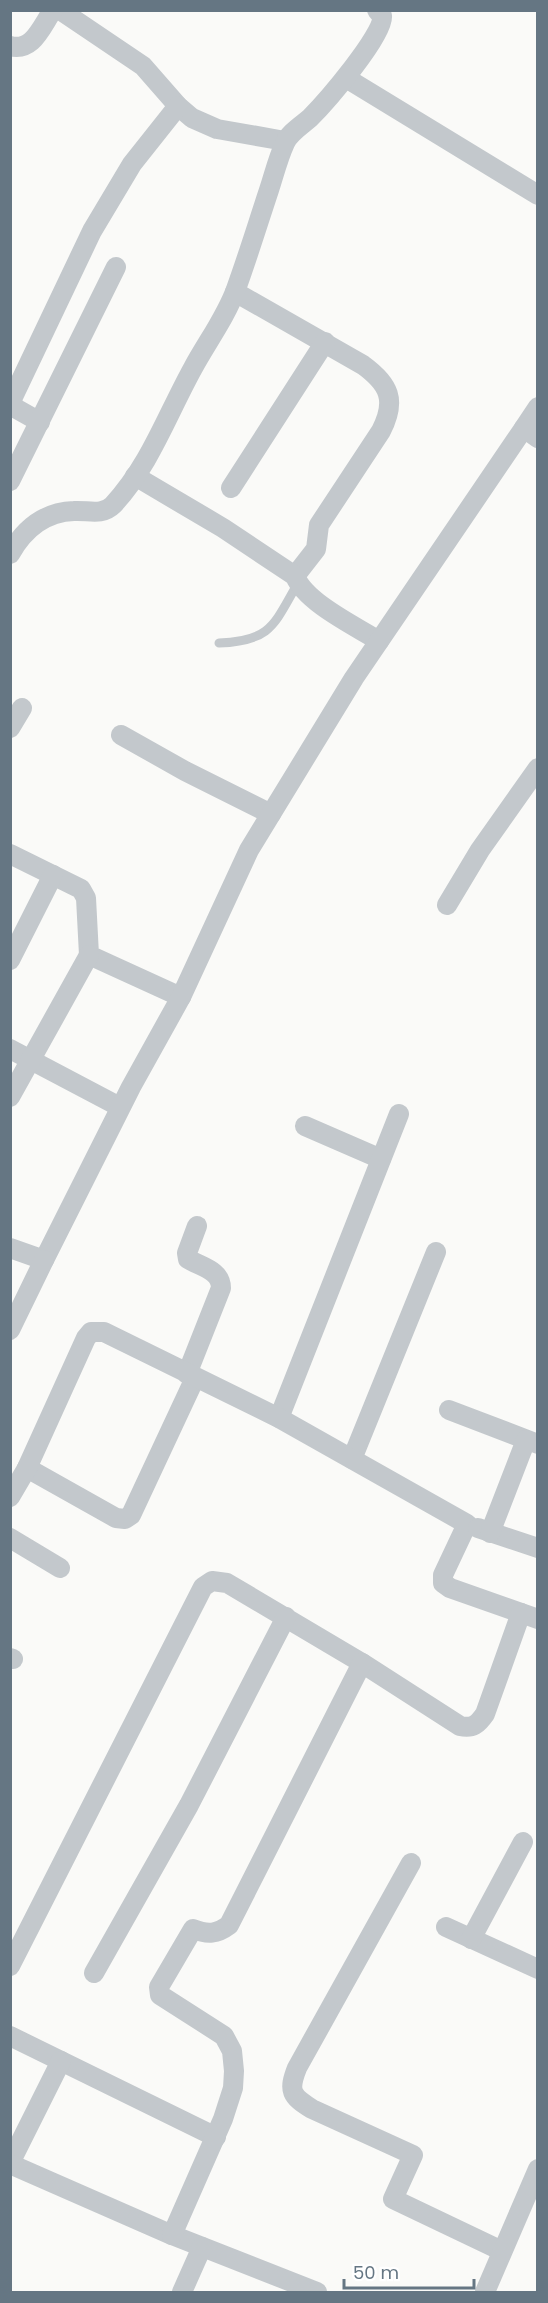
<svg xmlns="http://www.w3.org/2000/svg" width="548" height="2303" font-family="Poppins,sans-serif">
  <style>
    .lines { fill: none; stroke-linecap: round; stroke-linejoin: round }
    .service { stroke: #c3c8cc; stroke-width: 9 }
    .minor { stroke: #c3c8cc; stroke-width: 20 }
  </style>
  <rect width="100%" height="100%" fill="#fafaf8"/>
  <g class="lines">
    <path class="service" d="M 219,643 C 272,641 274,624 298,583"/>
    <g class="minor">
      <polyline points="60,10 143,66 178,106 192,118 217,129 285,141"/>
      <path d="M 10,46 C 33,52 41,27 53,10"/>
      <polyline points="346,78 538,195"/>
      <path d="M 235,292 L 363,365 C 389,384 397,400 381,431 L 319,525 L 316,549 L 295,576"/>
      <polyline points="538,407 524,428 538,438"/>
      <polyline points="40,422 15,408 12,403 13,397 92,231 132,164 178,106"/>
      <path d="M 135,476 L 223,528 L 295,576 C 305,602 355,626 379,641"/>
      <polyline points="10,481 116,267"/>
      <polyline points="231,488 325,342"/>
      <path d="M 10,554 C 24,529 44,512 74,511 C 88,510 102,516 113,505 C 150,465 167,415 193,368 C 207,342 226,317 236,289 C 248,256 258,223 269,190 C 274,175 278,158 285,143 C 289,133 302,125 310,118 C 325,103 385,34 382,16 L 377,10"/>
      <polyline points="10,728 22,708"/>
      <polyline points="121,735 185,771 271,814"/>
      <polyline points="10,854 81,889 86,898 89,955 181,997"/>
      <polyline points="447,905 480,850 538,768"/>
      <polyline points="10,960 53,875"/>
      <polyline points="10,1049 120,1107"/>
      <polyline points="10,1097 89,955"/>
      <polyline points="305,1126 381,1159"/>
      <polyline points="10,1248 44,1260 131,1087 181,997 249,850 354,678 524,428"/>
      <polyline points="10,1330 44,1260"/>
      <path d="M 187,1374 L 221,1288 C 221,1270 201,1267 188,1259 L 187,1253 L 197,1226"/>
      <polyline points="449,1410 538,1444"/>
      <polyline points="279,1418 399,1114"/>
      <polyline points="352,1459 436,1252"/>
      <polyline points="27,1468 116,1518 125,1519 131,1515 195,1378"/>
      <polyline points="10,1497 27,1468 86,1338 91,1332 104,1332 279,1418 467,1524 443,1575 443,1583 450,1588 538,1619"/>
      <polyline points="478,1528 538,1548"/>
      <polyline points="490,1533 526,1440"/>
      <polyline points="10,1538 60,1568"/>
      <polyline points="10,1658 13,1659"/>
      <path d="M 411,1863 L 297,2068 C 288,2091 291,2096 312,2109 L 413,2155 L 393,2199 L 502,2251"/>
      <polyline points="446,1927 538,1969"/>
      <polyline points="471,1939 523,1842"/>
      <path d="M 10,1966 L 203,1587 L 212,1581 L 227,1583 L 362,1663 L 460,1726 C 473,1729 478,1724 485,1714 L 521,1613"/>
      <polyline points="94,1973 189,1805 286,1617"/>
      <polyline points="10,2036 216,2137"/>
      <polyline points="10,2163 61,2061"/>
      <polyline points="10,2164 172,2235 317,2292"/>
      <path d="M 172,2235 L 223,2119 L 233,2088 L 234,2071 L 232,2051 L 224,2036 L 160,1995 L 159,1987 L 193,1929 C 208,1935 217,1934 229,1925 L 362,1663"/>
      <polyline points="182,2292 202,2247"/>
      <polyline points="485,2292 538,2169"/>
    </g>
  </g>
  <rect width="548" height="2303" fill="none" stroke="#657683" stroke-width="24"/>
  <path d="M344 2279v9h130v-9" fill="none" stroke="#657683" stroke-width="3"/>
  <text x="353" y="2279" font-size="18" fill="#657683" stroke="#ffffff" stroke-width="4.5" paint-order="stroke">50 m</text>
</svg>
